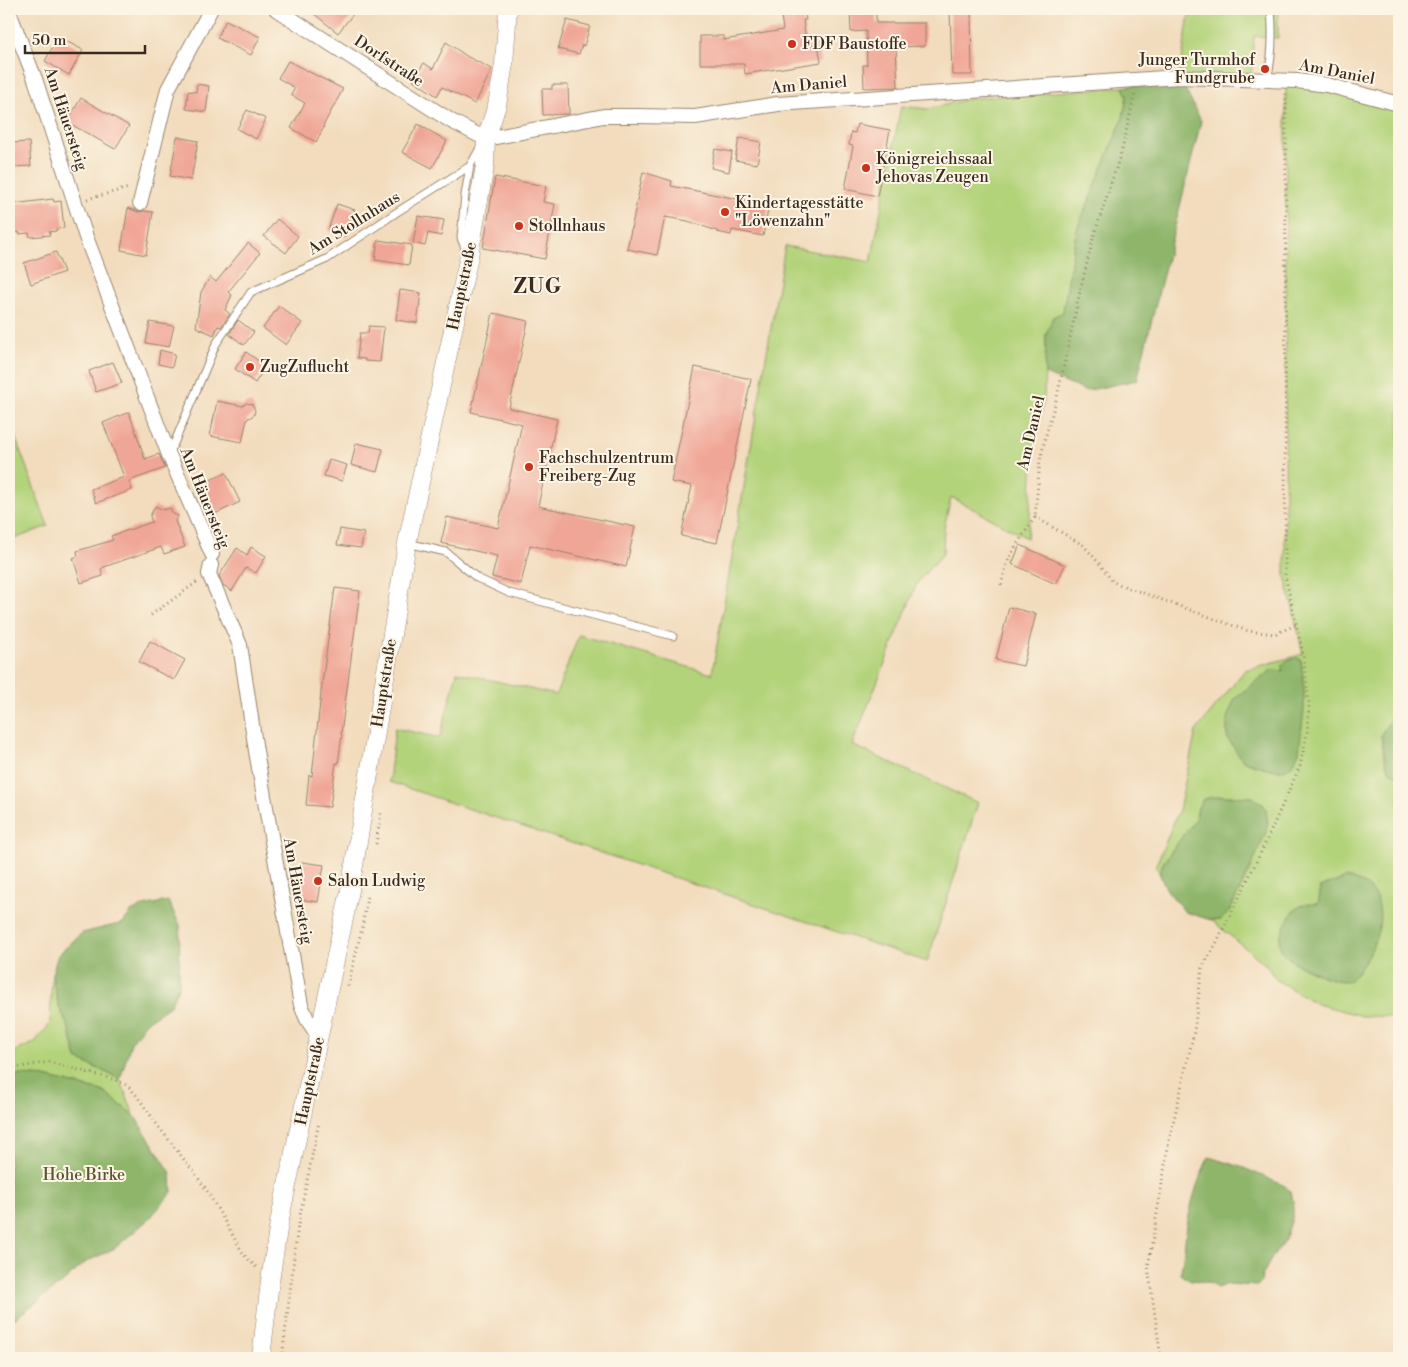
<svg xmlns="http://www.w3.org/2000/svg" width="1408" height="1367" font-family="'Libre Bodoni',serif">
  <style>
    .green { fill: #b3d37a; stroke: #777e4c; fill-rule: evenodd }
    .forest { fill: #8eb56a; stroke: #647044 }
    .building { fill: #f0a696 }
    .lines { fill: none; stroke-linecap: round; stroke-linejoin: round }
    .service-casing { stroke: #96836e; stroke-width: 9 }
    .minor-casing { stroke: #96836e; stroke-width: 16 }
    .tertiary-casing { stroke: #96836e; stroke-width: 19 }
    .path { stroke: #96836e; stroke-width: 3; stroke-dasharray: 1 4; stroke-linecap: butt }
    .service { stroke: #fff; stroke-width: 7 }
    .minor { stroke: #fff; stroke-width: 14 }
    .tertiary { stroke: #fff; stroke-width: 18 }
    .poi-dot { fill: #c8321e; stroke: #fcf5e5; stroke-width: 2 }
    .labels { text-anchor: middle; dominant-baseline: central; stroke-width: 4; stroke-linejoin: round; paint-order: stroke }
    .poi-label { font-size: 16px; fill: #3b2a1e; stroke: #fcf5e5; text-anchor: start }
    .street-label { font-size: 16px; fill: #3b2a1e; stroke: #fcf5e5 }
    .park-label { font-size: 16px; fill: #595435; stroke: #fcf5e5 }
    .district-label { font-size: 21px; font-weight: bold; letter-spacing: 1px; fill: #3b2a1e; stroke: #fcf5e5 }
  </style>
  <rect width="100%" height="100%" fill="#fcf5e5"/>
  <filter id="ink" filterUnits="userSpaceOnUse"><feTurbulence type="fractalNoise" baseFrequency=".02" numOctaves="2"/><feDisplacementMap in="SourceGraphic" scale="10" xChannelSelector="R" yChannelSelector="G"/><feConvolveMatrix kernelMatrix="1 2 1 2 8 2 1 2 1" color-interpolation-filters="sRGB"/></filter>
  <filter id="wash" filterUnits="userSpaceOnUse"><feTurbulence type="fractalNoise" baseFrequency=".0096" numOctaves="4" result="noise"/><feDisplacementMap in="SourceGraphic" scale="20" xChannelSelector="R" yChannelSelector="G"/><feGaussianBlur stdDeviation="1.12" result="paint"/><feColorMatrix in="noise" values="0 0 0 0 0 0 0 0 0 0 0 0 0 0 0 0 0 1.4 0 .05"/><feComposite in="paint" operator="in"/></filter>
  <g filter="url(#wash)">
    <rect width="100%" height="100%" fill="#f2dcbd"/>
    <g class="green">
      <polygon points="1190,9 1278,9 1278,38 1254,36 1251,79 1179,77"/>
      <path d="M 1286,80 L 1399,104 L 1399,705 L 1381,735 C 1383,749 1383,772 1399,775 L 1399,1017 L 1362,1016 L 1317,1004 L 1278,981 L 1264,963 L 1211,920 L 1221,920 L 1229,912 L 1254,860 L 1238,796 L 1219,796 L 1198,807 L 1196,819 L 1173,849 L 1162,865 L 1160,875 L 1156,865 L 1179,810 L 1196,731 L 1245,670 L 1303,654 L 1285,575 ZM 1297,658 L 1301,660 L 1302,668 L 1280,770 L 1270,769 L 1243,761 L 1283,671 ZM 1321,887 L 1375,941 L 1359,970 L 1339,981 C 1319,976 1297,966 1282,952 L 1314,904 L 1319,904 Z"/>
      <polygon points="1123,87 1127,95 1123,118 1076,232 1063,312 1046,334 1044,399 1033,455 1030,513 1027,538 951,497 944,528 943,554 918,581 852,745 978,803 927,962 389,782 395,728 440,738 457,672 556,695 579,635 712,674 785,246 871,262 901,106 928,109 974,98"/>
      <polygon points="9,420 48,526 9,541"/>
      <polygon points="52,974 58,1004 69,1029 77,1059 120,1079 134,1115 102,1091 45,1077 9,1074 9,1053 18,1050 34,1043 50,1024"/>
    </g>
    <g class="forest">
      <polygon points="1179,77 1201,121 1137,380 1085,391 1045,374 1046,334 1053,317 1063,312 1076,232 1123,118 1127,96 1123,87"/>
      <polygon points="1297,658 1301,660 1304,688 1304,709 1299,752 1294,763 1287,769 1281,770 1270,769 1243,761 1227,738 1227,718 1235,698 1255,682 1273,669 1283,671 1282,665 1288,660"/>
      <polygon points="1399,705 1399,775 1397,776 1390,771 1386,763 1381,735"/>
      <polygon points="1219,796 1253,797 1263,804 1266,811 1268,824 1265,835 1254,860 1229,912 1221,920 1211,920 1185,912 1167,890 1160,875 1162,865 1173,849 1196,819 1198,807 1203,799"/>
      <path d="M 1346,878 C 1396,885 1382,941 1359,970 C 1356,974 1352,977 1349,981 C 1345,981 1341,981 1337,980 C 1324,978 1289,963 1282,951 C 1274,940 1289,913 1299,907 C 1304,903 1312,904 1318,904 L 1321,887 Z"/>
      <polygon points="168,901 180,925 179,985 170,1006 146,1022 131,1043 120,1079 77,1059 69,1029 58,1004 52,974 58,955 82,933 123,923 131,912 143,906"/>
      <polygon points="9,1074 45,1077 102,1091 134,1115 171,1173 172,1192 150,1218 115,1248 86,1262 63,1282 9,1323"/>
      <path d="M 1209,1157 L 1244,1168 L 1285,1186 L 1291,1192 L 1293,1201 L 1293,1215 L 1285,1240 L 1270,1261 L 1262,1276 L 1261,1282 L 1257,1286 L 1228,1284 L 1218,1288 L 1212,1283 L 1187,1279 L 1180,1274 C 1184,1260 1184,1246 1186,1232 C 1190,1206 1197,1180 1209,1157 Z"/>
    </g>
    <g id="blocks">
      <g class="building">
        <polygon points="308,9 357,9 338,33"/>
        <polygon points="780,9 804,9 806,20 803,20 807,46 818,44 821,62 745,74 744,64 700,64 700,36 724,36 724,40 783,30"/>
        <polygon points="850,9 876,9 876,23 925,23 925,46 896,47 898,87 864,88 863,65 867,65 866,31 851,32"/>
        <polygon points="950,9 971,9 972,75 952,75"/>
        <polygon points="226,20 260,37 251,55 217,38"/>
        <polygon points="567,20 590,26 584,46 582,45 579,54 558,49"/>
        <polygon points="58,37 83,50 69,75 45,61"/>
        <polygon points="446,42 468,57 492,69 475,104 442,87 437,96 413,80 424,63 433,69"/>
        <polygon points="288,61 343,89 323,126 324,127 316,142 291,128 305,103 291,95 295,88 278,78"/>
        <polygon points="197,84 209,86 206,112 186,109 188,91 196,92"/>
        <polygon points="552,85 568,85 569,114 543,115 542,89 552,89"/>
        <polygon points="81,98 129,126 115,149 67,122"/>
        <polygon points="247,110 266,119 256,139 237,129"/>
        <polygon points="418,124 447,141 432,168 402,152"/>
        <polygon points="857,124 890,130 877,196 845,189 853,146 849,145 851,132 855,133"/>
        <polygon points="177,137 198,141 191,180 170,176"/>
        <polygon points="739,138 761,142 757,164 735,160"/>
        <polygon points="29,142 31,166 12,167 10,143"/>
        <polygon points="715,149 732,152 729,172 711,168"/>
        <polygon points="643,172 672,181 671,186 769,205 763,236 732,230 731,235 717,232 717,231 688,221 665,217 657,255 627,249"/>
        <polygon points="495,177 546,186 543,202 555,204 545,259 483,248"/>
        <polygon points="53,199 54,202 61,201 64,228 56,229 56,231 49,232 50,235 30,237 29,233 19,234 19,232 10,233 9,207 14,207 13,204"/>
        <polygon points="337,204 355,210 345,237 328,230"/>
        <polygon points="128,208 138,212 144,211 153,212 146,255 121,250"/>
        <polygon points="418,216 444,220 441,236 428,233 425,246 413,243"/>
        <polygon points="277,219 298,236 286,253 264,236"/>
        <polygon points="378,240 412,245 409,265 375,260"/>
        <polygon points="248,243 260,253 228,292 232,295 225,310 230,314 221,327 218,326 214,335 196,327 201,292 210,277 216,282"/>
        <polygon points="56,252 64,272 31,284 24,263"/>
        <polygon points="400,290 421,293 417,323 396,320"/>
        <polygon points="279,306 302,323 286,345 263,328"/>
        <polygon points="493,313 528,321 509,408 557,419 538,506 635,527 626,567 530,545 521,584 492,577 497,556 441,543 447,517 498,528 522,424 471,412"/>
        <polygon points="238,320 254,332 244,345 229,334"/>
        <polygon points="150,322 174,326 169,347 146,343"/>
        <polygon points="369,326 384,327 380,362 365,361 365,359 357,358 360,333 368,333"/>
        <polygon points="160,350 175,354 172,367 158,364"/>
        <polygon points="246,352 266,366 255,383 235,369"/>
        <polygon points="113,362 122,383 96,392 89,371"/>
        <polygon points="695,367 751,379 717,543 681,536 692,486 671,482"/>
        <polygon points="217,401 243,406 246,403 252,404 255,410 254,415 247,419 242,442 210,436"/>
        <polygon points="129,412 145,459 159,454 165,468 129,481 132,490 96,503 91,489 124,477 103,423"/>
        <polygon points="356,443 383,449 377,472 351,465"/>
        <polygon points="329,460 347,465 342,481 324,476"/>
        <polygon points="226,473 240,502 215,514 201,484"/>
        <polygon points="155,506 163,510 170,508 173,514 178,516 175,521 185,547 164,554 161,547 104,567 101,569 103,576 81,583 73,558 78,556 77,551 113,540 111,536 152,522 150,516"/>
        <polygon points="340,529 364,533 361,548 337,545"/>
        <polygon points="1020,545 1065,565 1056,584 1012,564"/>
        <polygon points="251,547 266,556 256,573 246,568 232,591 223,585 219,576 237,548 247,555"/>
        <polygon points="335,588 360,591 341,734 342,734 338,764 336,763 330,807 306,805 309,775 312,776 322,684"/>
        <polygon points="1009,607 1036,614 1023,666 996,660"/>
        <polygon points="150,641 185,660 174,680 139,662"/>
        <polygon points="302,862 324,865 318,902 297,899"/>
      </g>
    </g>
  </g>
  <g filter="url(#ink)">
    <use href="#blocks" fill-opacity="0" stroke="#96836e" stroke-width="1"/>
    <g class="lines">
      <defs>
        <g id="service">
          <path d="M 1267,79 C 1273,56 1273,33 1271,9"/>
          <polyline points="466,250 461,238 465,195 470,166 480,148"/>
          <polyline points="170,453 216,344 251,292 327,259 397,212 470,166"/>
          <polyline points="407,543 446,552 477,578 509,593 673,636"/>
        </g>
        <g id="minor">
          <polyline points="276,9 423,103 451,121 486,139 604,116 636,116 695,117 778,104 1179,77 1297,81 1327,85 1399,104"/>
          <polyline points="9,12 35,79 86,237 169,455 212,554"/>
          <polyline points="140,203 168,89 211,9"/>
          <polyline points="211,565 209,574 240,645 256,751 301,1005 307,1019 319,1037"/>
        </g>
        <polyline id="tertiary" points="261,1358 270,1281 279,1223 350,890 407,543 469,256 485,166 486,139 497,105 504,64 508,9"/>
      </defs>
      <use href="#service" class="service-casing"/>
      <use href="#minor" class="minor-casing"/>
      <use href="#tertiary" class="tertiary-casing"/>
      <g class="path">
        <polyline points="87,199 129,188"/>
        <polyline points="1035,517 1083,545 1099,563 1113,582 1248,631 1275,634 1296,625"/>
        <polyline points="1001,585 1007,564 1014,549 1035,517 1040,460 1047,431 1057,397 1081,287 1094,235 1122,150 1135,93"/>
        <polyline points="151,615 197,582"/>
        <polyline points="376,844 381,813"/>
        <polyline points="348,986 362,928 367,897"/>
        <polyline points="9,1069 49,1062 116,1080 128,1086 137,1096 158,1126 193,1171 206,1189 244,1255 257,1268"/>
        <polyline points="282,1358 298,1225 319,1122"/>
        <polyline points="1161,1358 1148,1267 1169,1141 1194,1032 1202,968 1216,944 1263,848 1300,766 1307,734 1309,704 1303,654 1285,575 1286,93"/>
      </g>
      <use href="#service" class="service"/>
      <use href="#minor" class="minor"/>
      <use href="#tertiary" class="tertiary"/>
    </g>
  </g>
  <g class="poi-dot">
    <circle cx="792" cy="44" r="5"/>
    <circle cx="1265" cy="69" r="5"/>
    <circle cx="866" cy="168" r="5"/>
    <circle cx="725" cy="212" r="5"/>
    <circle cx="519" cy="226" r="5"/>
    <circle cx="250" cy="367" r="5"/>
    <circle cx="529" cy="467" r="5"/>
    <circle cx="318" cy="881" r="5"/>
  </g>
  <g class="labels">
    <g class="poi-label">
      <text x="802" y="44">FDF Baustoffe</text>
      <text x="1255" y="60" text-anchor="end">Junger Turmhof<tspan x="1255" dy="18">Fundgrube</tspan></text>
      <text x="876" y="159">Königreichssaal<tspan x="876" dy="18">Jehovas Zeugen</tspan></text>
      <text x="735" y="203">Kindertagesstätte<tspan x="735" dy="18">"Löwenzahn"</tspan></text>
      <text x="529" y="226">Stollnhaus</text>
      <text x="260" y="367">ZugZuflucht</text>
      <text x="539" y="458">Fachschulzentrum<tspan x="539" dy="18">Freiberg-Zug</tspan></text>
      <text x="328" y="881">Salon Ludwig</text>
    </g>
    <g class="street-label">
      <text transform="translate(389 61) rotate(33)">Dorfstraße</text>
      <text transform="translate(1337 72) rotate(11)">Am Daniel</text>
      <text transform="translate(809 85) rotate(-5)">Am Daniel</text>
      <text transform="translate(66 119) rotate(72)">Am Häuersteig</text>
      <text transform="translate(354 223) rotate(-32)">Am Stollnhaus</text>
      <text transform="translate(462 286) rotate(-78)">Hauptstraße</text>
      <text transform="translate(1031 433) rotate(-77)">Am Daniel</text>
      <text transform="translate(205 498) rotate(68)">Am Häuersteig</text>
      <text transform="translate(384 683) rotate(-81)">Hauptstraße</text>
      <text transform="translate(298 891) rotate(80)">Am Häuersteig</text>
      <text transform="translate(310 1081) rotate(-78)">Hauptstraße</text>
    </g>
    <g class="park-label">
      <text x="84" y="1175">Hohe Birke</text>
    </g>
    <g class="district-label">
      <text x="538" y="287">ZUG</text>
    </g>
  </g>
  <rect width="1408" height="1367" fill="none" stroke="#fcf5e5" stroke-width="30"/>
  <path d="M25 45v8h120v-8" fill="none" stroke="#3b2a1e" stroke-width="2.5"/>
  <text x="32" y="45" font-size="15" fill="#3b2a1e" stroke="#fcf5e5" stroke-width="4" paint-order="stroke">50 m</text>
</svg>
